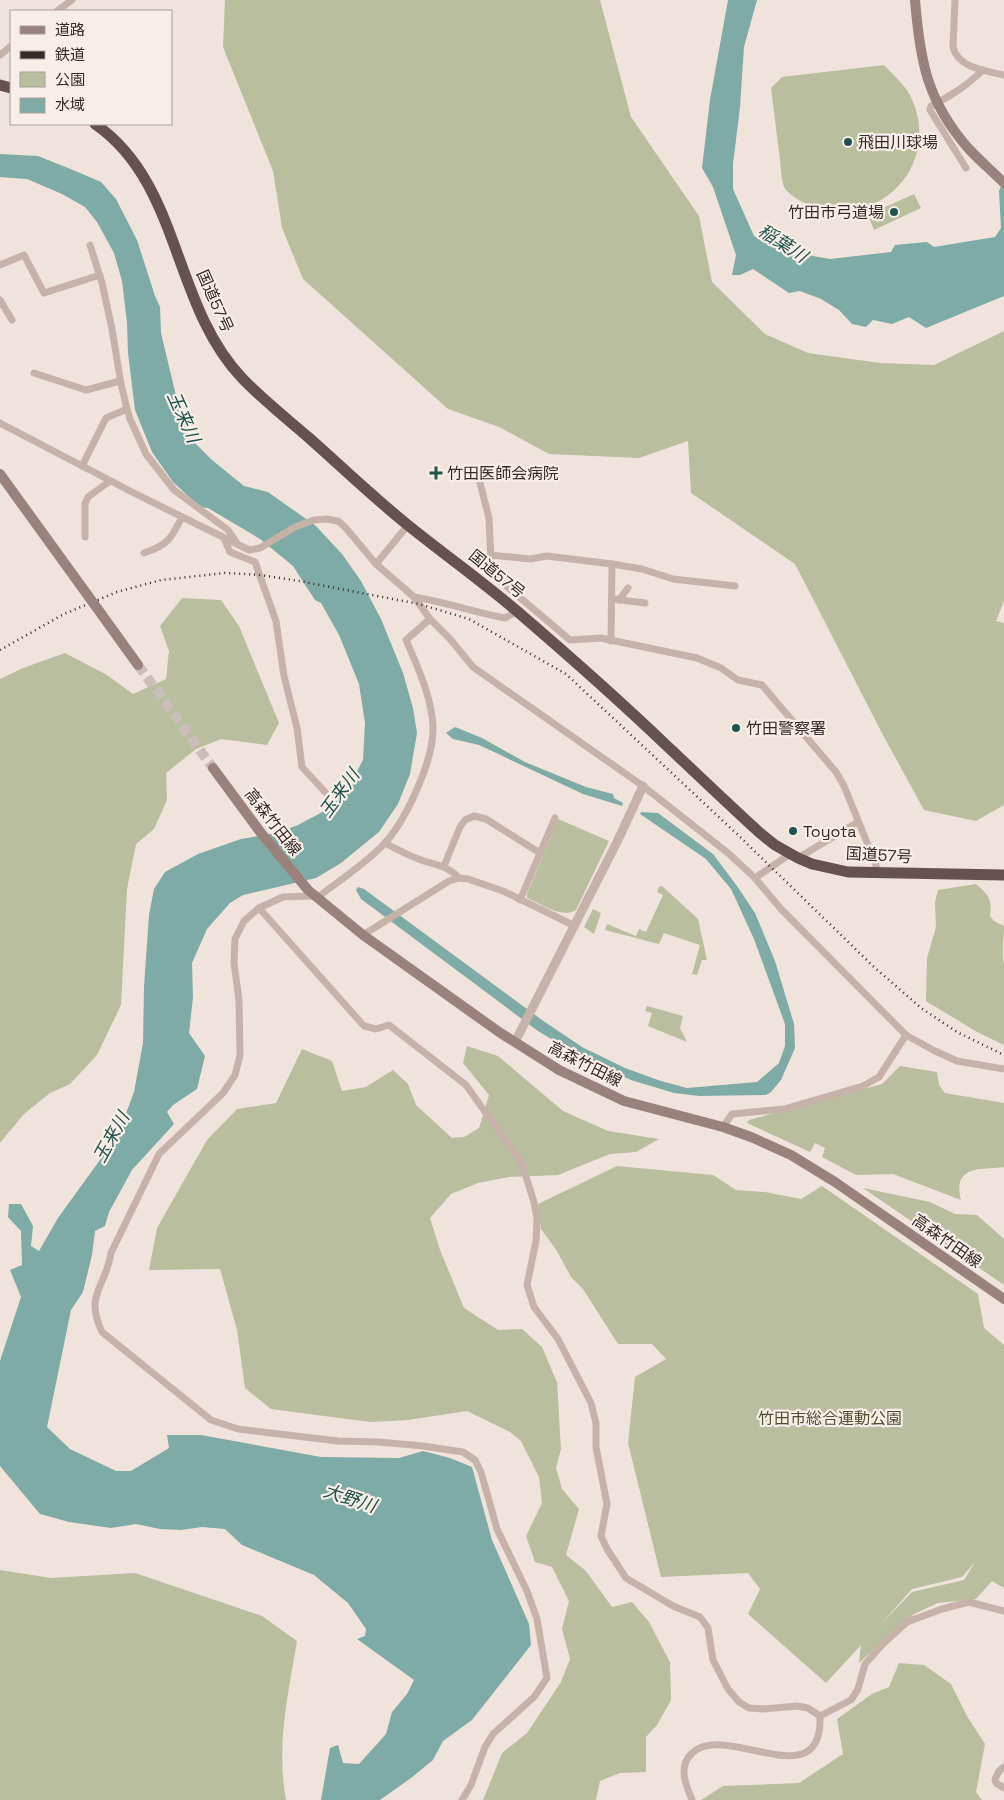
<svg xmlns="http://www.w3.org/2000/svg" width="1004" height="1800" font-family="'Space Grotesk','Noto Sans JP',sans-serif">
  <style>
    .green { fill: #b9be9e; fill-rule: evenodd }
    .water { fill: #7eaba5 }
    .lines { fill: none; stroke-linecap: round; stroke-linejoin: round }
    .secondary-tunnel { stroke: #cbbeb8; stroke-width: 10; stroke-dasharray: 10 5; stroke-linecap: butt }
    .minor { stroke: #c7b2a9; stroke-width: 7 }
    .tertiary { stroke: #c7b2a9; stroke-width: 9 }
    .secondary { stroke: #9b817b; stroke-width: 10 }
    .trunk { stroke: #66514e; stroke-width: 11 }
    .rail { stroke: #352a29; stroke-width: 2.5; stroke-dasharray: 1 4; stroke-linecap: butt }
    .secondary-bridge { stroke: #9b817b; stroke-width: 10 }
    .poi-dot { fill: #21534e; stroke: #f8eee8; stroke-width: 2 }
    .labels { text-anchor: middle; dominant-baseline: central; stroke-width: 4.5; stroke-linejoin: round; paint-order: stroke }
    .poi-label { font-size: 16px; fill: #352a29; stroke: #f8eee8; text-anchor: start }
    .street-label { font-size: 16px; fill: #352a29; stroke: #f8eee8 }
    .park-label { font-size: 16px; fill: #4b512e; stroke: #f8eee8 }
    .water-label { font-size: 18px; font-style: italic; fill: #21534e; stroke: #f8eee8 }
  </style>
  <rect width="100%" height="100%" fill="#f0e3dc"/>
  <g class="green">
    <polygon points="225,0 600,0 631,117 699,216 712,282 765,334 808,353 880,363 934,365 1004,331 1004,601 996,621 1004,623 1004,805 976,821 924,810 883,735 795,564 691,493 688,441 639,458 549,454 499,427 448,409 303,279 282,228 273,171 223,47"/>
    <path d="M 884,65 C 893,75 905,85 911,97 C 944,167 874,235 805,203 C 798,200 788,194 784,187 C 781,179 781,168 780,160 C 777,136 774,112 771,88 L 782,77 Z"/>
    <polygon points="914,194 921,208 874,230 868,215"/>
    <polygon points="182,598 221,600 239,626 279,723 267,745 221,739 196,749 166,773 167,800 154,829 136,844 127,889 121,1005 97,1055 70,1084 50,1093 24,1114 0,1143 0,679 23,668 65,653 107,675 133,694 166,679 169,651 160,626"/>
    <path d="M 558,819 L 609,841 L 576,910 C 561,919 542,904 527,898 L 527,894 Z"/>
    <path d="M 976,884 C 989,895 992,899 990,916 L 994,921 L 1004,926 C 1004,939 1001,953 1004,964 L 1004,1045 L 977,1032 L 926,1001 L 927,958 L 936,927 L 935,902 L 938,890 Z"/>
    <polygon points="662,886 698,919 707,960 702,960 697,975 692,974 700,945 664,933 659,944 605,930 607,924 636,936 639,929 646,932 663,895 657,892 659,887"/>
    <polygon points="593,909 601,913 594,934 584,927"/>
    <polygon points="647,1006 683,1016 680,1028 687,1042 648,1026 652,1013 645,1011"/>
    <polygon points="467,1046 498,1056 563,1111 608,1131 659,1139 636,1152 610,1154 558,1175 509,1177 478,1183 451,1194 430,1218 440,1250 464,1308 498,1330 522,1329 542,1347 557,1382 561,1449 556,1468 562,1489 579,1509 566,1555 586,1571 612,1607 632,1602 649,1622 670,1662 671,1700 657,1725 646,1737 646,1772 620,1773 600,1781 596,1800 483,1800 502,1753 527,1733 561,1682 570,1659 562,1629 569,1601 552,1567 535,1562 526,1536 542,1503 539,1477 521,1441 510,1432 467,1411 408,1420 370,1422 271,1409 245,1388 237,1330 220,1269 149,1270 157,1228 207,1140 237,1109 276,1103 302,1049 332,1061 342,1091 366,1087 393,1070 408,1084 416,1105 452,1138 464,1137 479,1128 489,1095 463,1063"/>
    <path d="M 900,1066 L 937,1072 L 939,1085 L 945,1093 L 1004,1103 L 1004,1167 C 980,1170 952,1165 961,1200 L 893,1174 L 856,1175 L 822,1157 L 825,1148 L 815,1143 L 810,1152 L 747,1123 L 749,1120 L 882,1084 Z"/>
    <path d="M 617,1166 L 713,1175 L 736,1190 L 765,1192 L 801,1199 L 822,1186 L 978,1294 L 984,1328 L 1004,1345 L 1004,1588 L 992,1581 L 976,1599 L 938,1603 L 914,1614 L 859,1663 L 861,1645 L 826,1683 L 748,1614 L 760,1589 L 748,1573 L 661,1577 L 628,1443 L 635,1377 L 666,1359 L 652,1344 L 618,1344 L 583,1289 L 571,1277 L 557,1251 L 541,1229 L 538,1204 ZM 975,1562 L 964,1580 L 912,1592 L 881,1624 L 912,1589 L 962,1577 Z"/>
    <polygon points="863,1188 930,1202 955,1214 977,1215 1004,1239 1004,1285"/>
    <path d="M 0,1570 L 51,1578 L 135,1573 L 262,1616 L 297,1641 C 288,1695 276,1745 286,1800 L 0,1800 Z"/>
    <polygon points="899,1663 924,1665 951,1684 967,1716 985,1744 976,1792 982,1800 701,1800 723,1786 799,1783 843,1754 837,1719 872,1694 889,1687"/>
  </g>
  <g class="water">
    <polygon points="728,0 757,0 744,47 740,107 733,164 733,189 754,236 785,251 830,259 891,252 895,245 927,242 934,247 995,237 1001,228 999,191 1004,179 1004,296 926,328 909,317 892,324 873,320 866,327 852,324 839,310 821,299 800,291 789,293 753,269 740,275 732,275 736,255 713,187 702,168 710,100"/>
    <polygon points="0,154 38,156 73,170 101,182 116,199 137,240 155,296 160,307 161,333 178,404 192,440 212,460 244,486 268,492 316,526 342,554 361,581 381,619 403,673 413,708 417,733 410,774 398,804 379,832 341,863 316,878 243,895 230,903 207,929 192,963 193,997 189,1033 205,1056 197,1089 173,1105 167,1112 174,1124 132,1170 109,1212 105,1226 95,1231 92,1255 83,1292 71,1310 47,1427 70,1449 116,1471 131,1471 169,1448 167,1435 201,1435 321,1457 399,1458 423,1451 450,1458 472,1467 492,1540 529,1624 531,1645 472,1720 443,1741 433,1760 411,1778 380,1800 321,1800 330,1748 338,1745 343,1763 359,1764 386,1734 392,1712 407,1694 414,1680 357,1639 365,1636 366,1629 348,1603 314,1575 242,1545 225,1529 202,1527 181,1530 160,1529 136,1524 111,1528 69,1522 40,1514 0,1466 0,1361 21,1297 10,1270 22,1265 21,1231 8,1217 9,1204 21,1204 33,1226 31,1246 39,1251 58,1218 118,1135 134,1092 143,1043 144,987 149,915 154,889 165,872 198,854 241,839 276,833 298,825 328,809 350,784 363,760 365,723 359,684 339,635 321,603 315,600 293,566 260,539 208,508 200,507 173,482 152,452 135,410 128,353 127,323 122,281 114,253 97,222 85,207 62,194 27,179 0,177"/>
    <polygon points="455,727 482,738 525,762 586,787 613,794 614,798 623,803 622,806 583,794 479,745 453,739 446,733"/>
    <polygon points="641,812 658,813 713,854 737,886 755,913 775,961 794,1024 795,1048 781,1080 771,1092 766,1095 700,1096 674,1093 631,1080 583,1058 538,1031 361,899 356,890 358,887 364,889 542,1020 582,1047 625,1068 661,1081 687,1088 757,1082 779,1063 785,1046 785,1024 754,939 731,889 706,859 640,814"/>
  </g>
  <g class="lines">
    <polyline class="secondary-tunnel" points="138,665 213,768"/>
    <g class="minor">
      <path d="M 955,0 L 953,47 C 958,68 986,71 1004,75"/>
      <polyline points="57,11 72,0"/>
      <polyline points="0,55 11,46"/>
      <path d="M 966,168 L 930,110 L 931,106 C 952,95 965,87 983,70"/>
      <polyline points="90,245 102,283 112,329 121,384 127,409 130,419 146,454 174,490 228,530 236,542"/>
      <polyline points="0,265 24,255 44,293 100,275"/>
      <polyline points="0,300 12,320"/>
      <polyline points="34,373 86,390 120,381"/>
      <polyline points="0,423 136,494 249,550 260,548 295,527 314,520 326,519 338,521 345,527 376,564 414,597 430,619 450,639 473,667 643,786 728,853 755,878 781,909 906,1035 933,1050 957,1061 1004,1069"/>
      <polyline points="82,466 106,418 127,409"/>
      <polyline points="478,475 489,518 491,561 496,570 497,578 570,640 601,638 697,658 721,668 738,680 762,685 836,772 844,786 875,862 878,873"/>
      <polyline points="85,537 85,504 88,497 110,481"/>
      <polyline points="224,538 230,552 255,562 276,621 284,676 297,728 302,767 325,792"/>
      <path d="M 144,553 C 168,545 171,539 182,517"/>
      <polyline points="490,555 530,559 547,556 612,564 642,569 673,579 735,586"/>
      <polyline points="376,564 408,525"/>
      <path d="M 414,597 C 445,602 474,612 505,618 L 518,611"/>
      <polyline points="613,599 645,603"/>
      <polyline points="619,600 628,588"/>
      <path d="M 430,619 L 406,640 C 417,665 432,698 433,727 C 434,760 405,824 381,847 C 362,866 339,881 318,897 L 308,896 L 283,897 L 259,908 L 244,921 L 235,939 L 234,963 L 239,1000 L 240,1055 L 235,1075 L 223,1093 L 159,1154 L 111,1253 C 106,1287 84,1294 102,1332 L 211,1420 L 238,1429 L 338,1441 L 379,1442 L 423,1446 L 463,1452 L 475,1460 L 481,1472 L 497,1529 L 527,1591 L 537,1619 L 547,1678 L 534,1697 L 493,1734 L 485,1747 L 471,1785 L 462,1800"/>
      <polyline points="611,641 612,564"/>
      <path d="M 385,843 C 396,849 408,855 421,860 C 435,865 449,866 459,878"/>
      <polyline points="798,858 858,822"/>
      <polyline points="444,866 460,827 465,820 474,816 486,819 540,853"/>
      <polyline points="755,878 790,854"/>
      <polyline points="520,900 555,818"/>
      <polyline points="259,908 364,1026 376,1029 389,1025 466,1085 522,1164 534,1202 537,1219 536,1241 527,1285 534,1307 558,1339 591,1403 596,1423 596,1447 607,1504 601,1536 607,1549 626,1578 673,1606 700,1617 708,1628 713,1660 728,1689 739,1702 749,1708 763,1709 797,1706 808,1708 820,1716"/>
      <polyline points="363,935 449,881 459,878 468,879 503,891 575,926"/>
      <polyline points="723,1127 732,1114 784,1109 863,1086 879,1077 906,1035"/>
      <polyline points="820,1716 851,1700 858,1689 865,1664 883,1644 907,1622 942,1609 969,1602 1004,1611"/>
      <polyline points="1004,1767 999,1771 995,1779 996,1783 1004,1788"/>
      <path d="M 692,1800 C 686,1785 678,1768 691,1754 C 723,1719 823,1800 820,1716"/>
    </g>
    <polyline class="tertiary" points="515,1042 617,842 643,786"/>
    <g class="secondary">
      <path d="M 915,0 C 920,61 927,101 968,148 C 979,160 992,171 1004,183"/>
      <polyline points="102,615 138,665"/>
      <polyline points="213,768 261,833 308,890 363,935 499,1032 559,1070 624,1101 723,1127 751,1137 791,1155 835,1182 1004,1299"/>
    </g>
    <g class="trunk">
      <polyline points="0,85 11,88"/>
      <path d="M 95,124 C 181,183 172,305 242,378 C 262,399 286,418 308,437 C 342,467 374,498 409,526 C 445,555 483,582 518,612 C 568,655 618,699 666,745 C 697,774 728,804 760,833 L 775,845 L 798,858 L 812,864 L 848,872 L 1004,875"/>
    </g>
    <polyline class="rail" points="0,650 64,614 117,592 161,580 225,573 261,575 299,581 419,604 469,619 566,674 738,835 873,966 921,1008 957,1032 1004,1055"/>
    <polyline class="secondary-bridge" points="0,474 102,615"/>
  </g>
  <g class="poi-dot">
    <circle cx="848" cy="142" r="5"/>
    <circle cx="894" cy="212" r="5"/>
    <path d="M433.5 465.5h5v5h5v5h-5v5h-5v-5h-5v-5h5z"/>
    <circle cx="736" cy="728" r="5"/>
    <circle cx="793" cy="831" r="5"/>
  </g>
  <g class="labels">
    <g class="poi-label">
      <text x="858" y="142">飛田川球場</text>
      <text x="884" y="212" text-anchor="end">竹田市弓道場</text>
      <text x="447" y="473">竹田医師会病院</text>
      <text x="746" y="728">竹田警察署</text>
      <text x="803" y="831">Toyota</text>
    </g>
    <g class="street-label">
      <text transform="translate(215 301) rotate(66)">国道57号</text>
      <text transform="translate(497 574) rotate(39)">国道57号</text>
      <text transform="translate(273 822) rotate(52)">高森竹田線</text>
      <text transform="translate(879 855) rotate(3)">国道57号</text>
      <text transform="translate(585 1064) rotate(27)">高森竹田線</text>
      <text transform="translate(947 1241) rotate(35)">高森竹田線</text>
    </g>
    <g class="park-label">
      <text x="830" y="1418">竹田市総合運動公園</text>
    </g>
    <g class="water-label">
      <text transform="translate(783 243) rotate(33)">稲葉川</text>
      <text transform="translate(184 417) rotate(66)">玉来川</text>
      <text transform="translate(339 793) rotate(-54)">玉来川</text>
      <text transform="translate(111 1137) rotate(-61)">玉来川</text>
      <text transform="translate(350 1498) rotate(18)">大野川</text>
    </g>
  </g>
  <rect x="10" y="10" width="162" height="115" fill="#f8eee8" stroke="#aaa09c"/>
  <rect x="20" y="26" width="25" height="8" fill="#9b817b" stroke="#aaa09c"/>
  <text x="55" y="35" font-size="15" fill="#352a29">道路</text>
  <rect x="20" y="51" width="25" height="8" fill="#352a29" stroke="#aaa09c"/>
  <text x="55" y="60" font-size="15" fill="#352a29">鉄道</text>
  <rect x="20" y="72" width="25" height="15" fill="#b9be9e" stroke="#aaa09c"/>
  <text x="55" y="85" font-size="15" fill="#352a29">公園</text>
  <rect x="20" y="98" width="25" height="15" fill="#7eaba5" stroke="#aaa09c"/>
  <text x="55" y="110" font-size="15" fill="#352a29">水域</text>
</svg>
